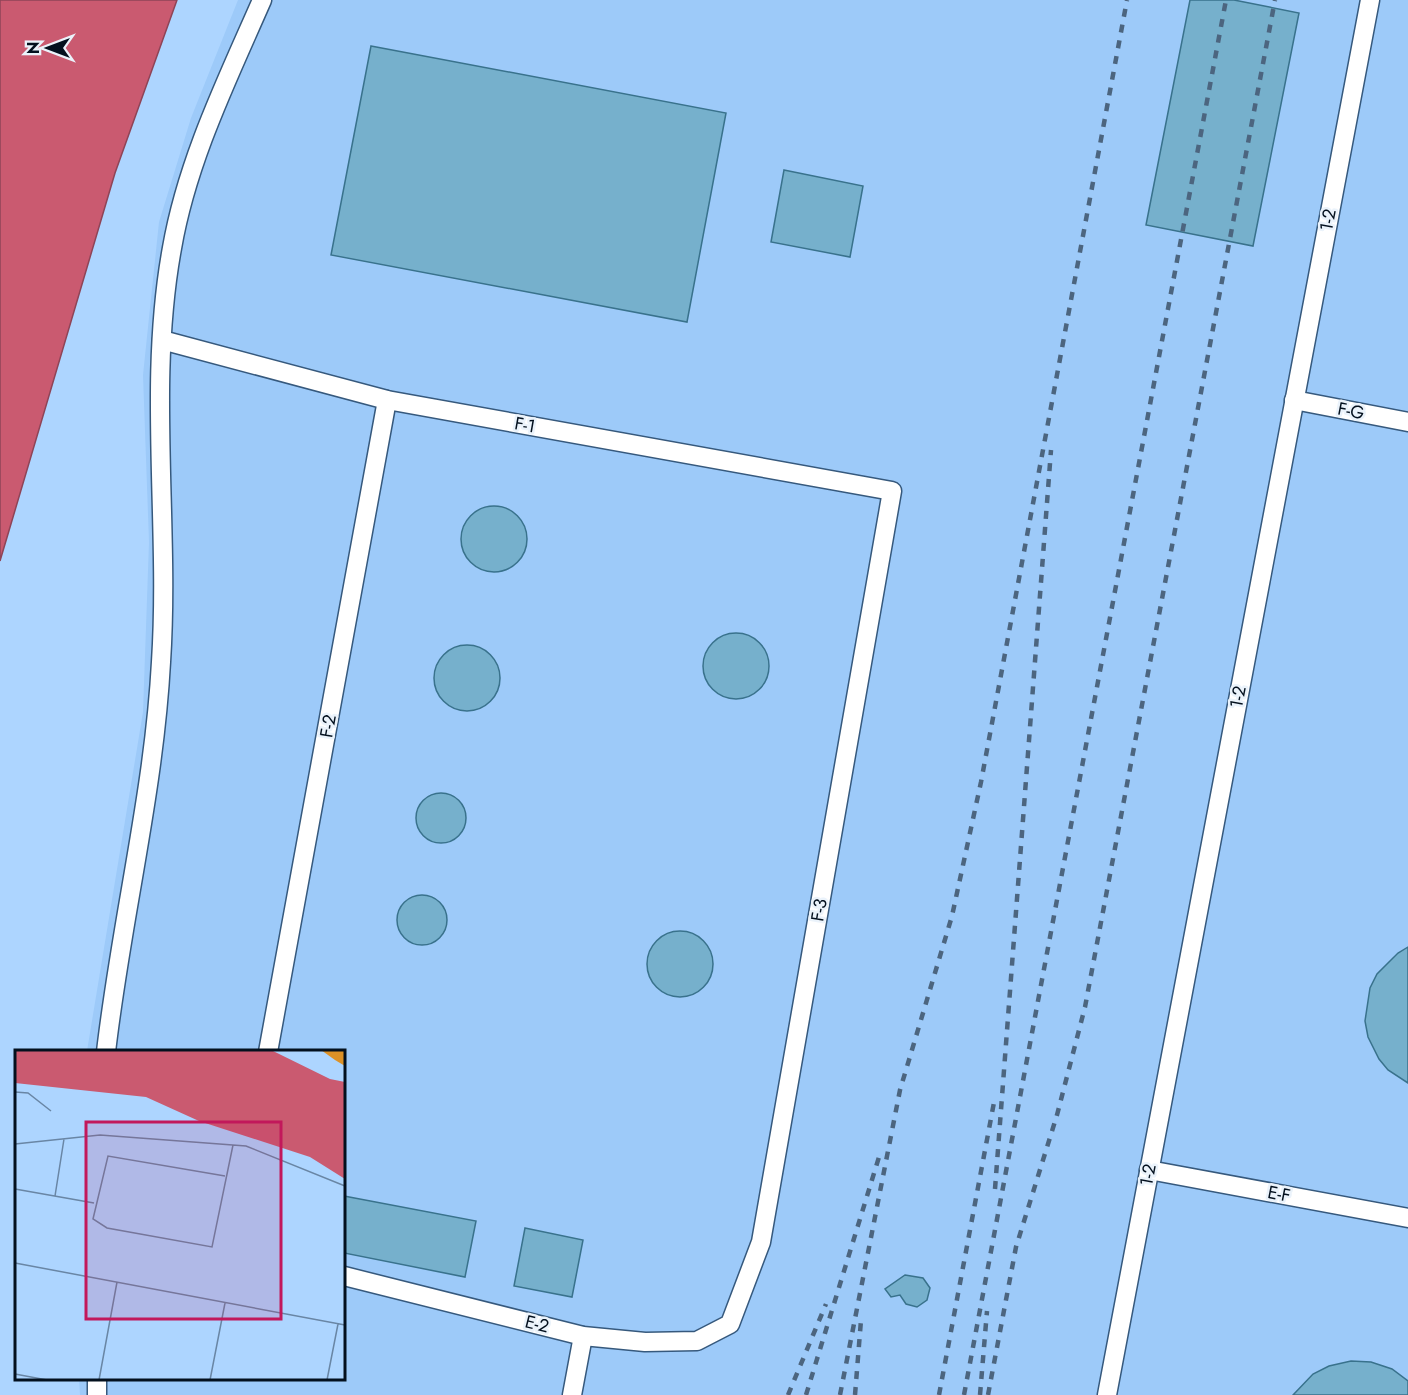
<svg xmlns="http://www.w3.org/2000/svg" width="1408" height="1395" font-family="Jost,sans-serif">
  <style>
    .built { fill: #9dcaf9 }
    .water { fill: #ca5a70; stroke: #8e4457; stroke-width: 1.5 }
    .building { fill: #76b0cc; stroke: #39728c; stroke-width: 1.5 }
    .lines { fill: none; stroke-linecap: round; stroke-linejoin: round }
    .service-casing { stroke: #36597d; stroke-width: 21 }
    .service { stroke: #fff; stroke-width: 18 }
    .rail { stroke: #4c657f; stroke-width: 4.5; stroke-dasharray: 8 8; stroke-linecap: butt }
    .labels { text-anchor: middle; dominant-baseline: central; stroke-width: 5; stroke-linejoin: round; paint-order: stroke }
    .street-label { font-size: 18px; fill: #03101e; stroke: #ebf3fb }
    .inset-road { fill: none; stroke: #6986a5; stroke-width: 1.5 }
    .view { fill: #c2185b; fill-opacity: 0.15; stroke: #c2185b; stroke-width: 3 }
    .inset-edge { fill: none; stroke: #03101e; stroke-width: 3 }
  </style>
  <rect width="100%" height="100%" fill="#add5ff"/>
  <polygon class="built" points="238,0 1408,0 1408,1395 80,1395 79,1379 344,1378 344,1052 87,1051 143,712 149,542 143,375 159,222 191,118"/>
  <polygon class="water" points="0,0 177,0 115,173 0,561"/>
  <g class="building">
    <polygon points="1190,0 1234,0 1299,13 1253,246 1146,225"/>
    <polygon points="371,46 726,113 687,322 331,255"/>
    <polygon points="784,170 863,186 850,257 771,242"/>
    <circle cx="494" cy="539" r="33"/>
    <circle cx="736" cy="666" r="33"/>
    <circle cx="467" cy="678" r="33"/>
    <circle cx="441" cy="818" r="25"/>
    <circle cx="422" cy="920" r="25"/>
    <circle cx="680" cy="964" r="33"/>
    <polygon points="1408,947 1408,1083 1388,1070 1379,1059 1368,1037 1365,1021 1370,988 1377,974 1398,953"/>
    <polygon points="344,1196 476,1221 465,1277 344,1253"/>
    <polygon points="525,1228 583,1240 572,1297 514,1286"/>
    <polygon points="905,1275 923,1278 930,1288 927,1300 917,1307 906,1304 900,1295 891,1297 885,1289"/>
    <polygon points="1351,1361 1371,1362 1392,1369 1408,1381 1408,1395 1293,1395 1313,1374 1329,1366"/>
  </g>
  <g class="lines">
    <defs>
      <g id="service">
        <polyline points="162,340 387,400 892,491 761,1242 730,1324 697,1341 645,1342 583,1336 344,1276"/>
        <polyline points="1294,400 1408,422"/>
        <path d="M 106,1052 C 121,921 154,793 161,662 C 170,524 147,384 172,248 C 187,161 227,80 262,0"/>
        <polyline points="268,1052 387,400"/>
        <polyline points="1149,1170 1408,1218"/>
        <polyline points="97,1378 97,1395"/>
        <polyline points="572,1395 583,1336"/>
        <polyline points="1107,1395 1370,0"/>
      </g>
    </defs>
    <use href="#service" class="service-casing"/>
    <use href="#service" class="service"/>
    <g class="rail">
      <polyline points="995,1189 1051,450"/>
      <polyline points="788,1395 826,1304"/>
      <polyline points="806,1395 879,1157"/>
      <polyline points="840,1395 900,1090 952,916 981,782 1127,0"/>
      <polyline points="855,1395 861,1320"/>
      <polyline points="939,1395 995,1097"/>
      <polyline points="964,1395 1226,0"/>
      <polyline points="980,1395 987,1311"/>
      <polyline points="988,1395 1016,1247 1057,1115 1085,1007 1275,0"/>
    </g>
  </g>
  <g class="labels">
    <g class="street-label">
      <text transform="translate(1328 220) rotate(-79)">1-2</text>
      <text transform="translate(1351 411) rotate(11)">F-G</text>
      <text transform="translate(525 425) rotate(10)">F-1</text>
      <text transform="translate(1238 697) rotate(-79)">1-2</text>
      <text transform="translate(328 726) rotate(-80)">F-2</text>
      <text transform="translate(819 910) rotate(-80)">F-3</text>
      <text transform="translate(1148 1175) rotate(-79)">1-2</text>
      <text transform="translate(1279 1194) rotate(11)">E-F</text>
      <text transform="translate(537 1324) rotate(14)">E-2</text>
    </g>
  </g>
  <g transform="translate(15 1050)">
    <rect width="330" height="330" fill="#add5ff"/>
    <path d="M 306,0 L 330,0 L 330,16 L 320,10 Z" fill="#dc9127"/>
    <path d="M 0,0 L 256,0 L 315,29 L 330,32 L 330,129 L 295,107 L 184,71 L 131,47 L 0,33 Z" fill="#ca5a70"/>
    <path class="inset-road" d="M 0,42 L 13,43 L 36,61M 0,94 L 85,85 L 231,96 L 330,136M 210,126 L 93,106 L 78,169 L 92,178 L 197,197 L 218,95M 0,139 L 79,153M 40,146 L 49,89M 0,213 L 330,275M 0,324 L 32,330M 84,330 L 102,232M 195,330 L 210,253M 312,330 L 323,274"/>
    <path class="view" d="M 71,72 L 266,72 L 266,269 L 71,269 Z"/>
    <rect width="330" height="330" class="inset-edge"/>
  </g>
  <g transform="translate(48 48) rotate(270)" stroke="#ebf3fb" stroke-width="4.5" paint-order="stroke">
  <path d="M0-4.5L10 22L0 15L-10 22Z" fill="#03101e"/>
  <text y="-9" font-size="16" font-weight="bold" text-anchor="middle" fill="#03101e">N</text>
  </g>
</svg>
